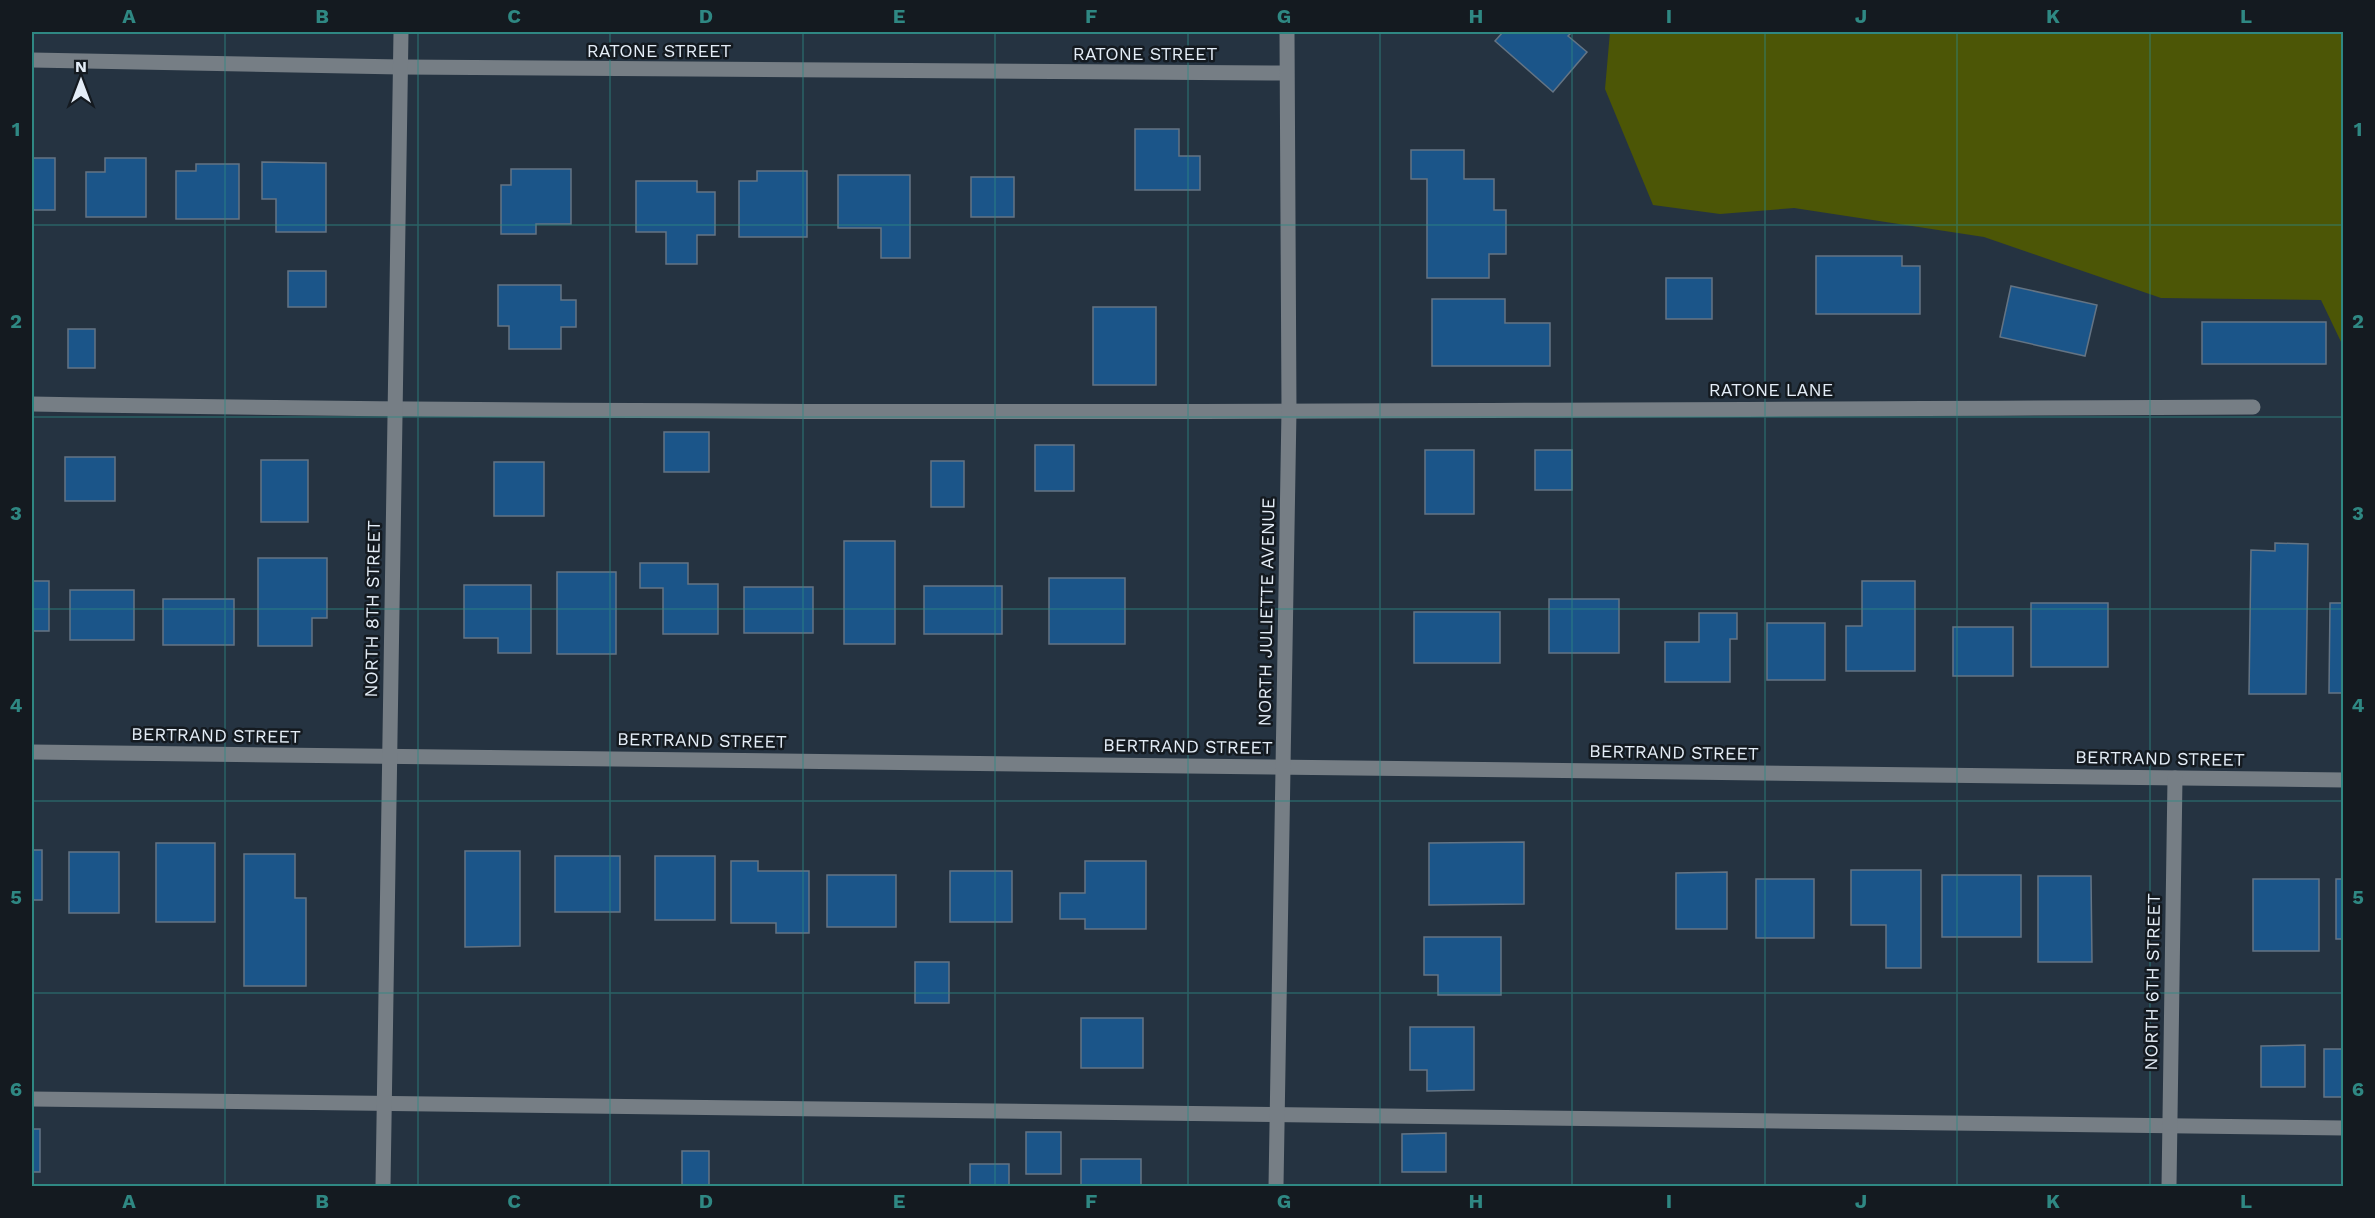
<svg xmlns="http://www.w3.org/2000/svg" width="2375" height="1218" font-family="'Work Sans',sans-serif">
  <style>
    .green { fill: #4c5606 }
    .building { fill: #1b5589; stroke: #647484; stroke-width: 1.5 }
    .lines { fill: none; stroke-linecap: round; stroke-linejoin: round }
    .minor { stroke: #767e85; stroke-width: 15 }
    .grid { fill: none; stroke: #2f8883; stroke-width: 1.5; stroke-opacity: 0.55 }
    .labels { text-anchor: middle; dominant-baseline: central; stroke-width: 5; stroke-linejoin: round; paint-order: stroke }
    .street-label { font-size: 18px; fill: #e4edf7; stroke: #141a20 }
    .neatline { fill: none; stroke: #2f8883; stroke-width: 2 }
    .grid-label { font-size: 20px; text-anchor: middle; font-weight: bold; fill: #2f8883 }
  </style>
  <rect width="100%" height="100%" fill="#253341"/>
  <polygon class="green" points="1610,32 2343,32 2343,346 2321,300 2161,298 1984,237 1794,208 1720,214 1653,205 1605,89"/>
  <g class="building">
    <polygon points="1503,32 1572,32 1568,36 1587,52 1553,92 1495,41"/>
    <polygon points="1135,129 1179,129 1179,156 1200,156 1200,190 1135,190"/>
    <polygon points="1411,150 1464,150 1464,179 1494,179 1494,210 1506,210 1506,254 1489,254 1489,278 1427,278 1427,179 1411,179"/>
    <rect x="32" y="158" width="23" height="52"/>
    <polygon points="105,158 146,158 146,217 86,217 86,172 105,172"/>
    <polygon points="262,162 326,163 326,232 276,232 276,199 262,199"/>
    <polygon points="196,164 239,164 239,219 176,219 176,171 196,171"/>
    <polygon points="511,169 571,169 571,224 536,224 536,234 501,234 501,185 511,185"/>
    <polygon points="757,171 807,171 807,237 739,237 739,181 757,181"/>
    <polygon points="838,175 910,175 910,258 881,258 881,228 838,228"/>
    <rect x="971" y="177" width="43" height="40"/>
    <polygon points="636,181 697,181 697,192 715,192 715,235 697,235 697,264 666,264 666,232 636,232"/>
    <polygon points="1816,256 1902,256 1902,266 1920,266 1920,314 1816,314"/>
    <rect x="288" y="271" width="38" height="36"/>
    <rect x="1666" y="278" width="46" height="41"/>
    <polygon points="498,285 561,285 561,300 576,300 576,327 561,327 561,349 509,349 509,326 498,326"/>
    <polygon points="2011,286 2097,305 2085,356 2000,337"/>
    <polygon points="1432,299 1505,299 1505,323 1550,323 1550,366 1432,366"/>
    <rect x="1093" y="307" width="63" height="78"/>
    <rect x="2202" y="322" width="124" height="42"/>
    <rect x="68" y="329" width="27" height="39"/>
    <rect x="664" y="432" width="45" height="40"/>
    <rect x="1035" y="445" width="39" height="46"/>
    <rect x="1425" y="450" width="49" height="64"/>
    <rect x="1535" y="450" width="37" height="40"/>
    <rect x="65" y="457" width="50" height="44"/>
    <rect x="261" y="460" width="47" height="62"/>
    <rect x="931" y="461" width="33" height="46"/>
    <rect x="494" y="462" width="50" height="54"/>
    <rect x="844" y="541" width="51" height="103"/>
    <polygon points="2275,543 2308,544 2306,694 2249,694 2251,550 2275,551"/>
    <polygon points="258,558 327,558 327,618 312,618 312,646 258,646"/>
    <polygon points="640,563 688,563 688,584 718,584 718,634 663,634 663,588 640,588"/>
    <rect x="557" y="572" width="59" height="82"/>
    <rect x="1049" y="578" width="76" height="66"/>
    <rect x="32" y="581" width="17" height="50"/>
    <polygon points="1862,581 1915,581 1915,671 1846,671 1846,626 1862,626"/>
    <polygon points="464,585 531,585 531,653 498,653 498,638 464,638"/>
    <rect x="924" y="586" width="78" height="48"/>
    <rect x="744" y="587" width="69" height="46"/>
    <rect x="70" y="590" width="64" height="50"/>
    <rect x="163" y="599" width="71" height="46"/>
    <rect x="1549" y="599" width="70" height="54"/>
    <rect x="2031" y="603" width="77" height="64"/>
    <polygon points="2330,603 2344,603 2344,693 2329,693"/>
    <rect x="1414" y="612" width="86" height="51"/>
    <polygon points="1699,613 1737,613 1737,639 1730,639 1730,682 1665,682 1665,642 1699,642"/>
    <rect x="1767" y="623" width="58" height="57"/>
    <rect x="1953" y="627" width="60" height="49"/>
    <polygon points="1524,842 1524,904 1429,905 1429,843"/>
    <rect x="156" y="843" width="59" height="79"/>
    <rect x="32" y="850" width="10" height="50"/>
    <polygon points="465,851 520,851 520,946 465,947"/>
    <rect x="69" y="852" width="50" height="61"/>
    <polygon points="244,854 295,854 295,898 306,898 306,986 244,986"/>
    <rect x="555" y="856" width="65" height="56"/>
    <rect x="655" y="856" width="60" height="64"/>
    <polygon points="731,861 758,861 758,871 809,871 809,933 776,933 776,923 731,923"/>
    <polygon points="1085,861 1146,861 1146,929 1085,929 1085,919 1060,919 1060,893 1085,893"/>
    <polygon points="1851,870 1921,870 1921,968 1886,968 1886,925 1851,925"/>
    <rect x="950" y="871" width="62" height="51"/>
    <polygon points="1727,872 1727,929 1676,929 1676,873"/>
    <rect x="827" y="875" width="69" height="52"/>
    <rect x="1942" y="875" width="79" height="62"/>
    <polygon points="2038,876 2091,876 2092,962 2038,962"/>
    <rect x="1756" y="879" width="58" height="59"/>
    <rect x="2253" y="879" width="66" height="72"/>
    <rect x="2336" y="879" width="8" height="60"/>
    <polygon points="1424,937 1501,937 1501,995 1438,995 1438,975 1424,975"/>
    <rect x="915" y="962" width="34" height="41"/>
    <rect x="1081" y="1018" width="62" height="50"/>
    <polygon points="1410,1027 1474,1027 1474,1090 1427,1091 1427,1070 1410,1070"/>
    <polygon points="2305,1045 2305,1087 2261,1087 2261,1046"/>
    <rect x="2324" y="1049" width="20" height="48"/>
    <rect x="32" y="1129" width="8" height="43"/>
    <rect x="1026" y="1132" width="35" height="42"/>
    <polygon points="1446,1133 1446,1172 1402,1172 1402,1134"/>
    <rect x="682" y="1151" width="27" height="35"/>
    <rect x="1081" y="1159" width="60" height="27"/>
    <rect x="970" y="1164" width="39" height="22"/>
  </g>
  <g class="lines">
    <g class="minor">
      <polyline points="32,60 401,67 1286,73"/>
      <path d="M 32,404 C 772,417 1512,410 2253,407"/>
      <polyline points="32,752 2344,780"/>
      <polyline points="32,1099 2344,1128"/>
      <polyline points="383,1186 401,32"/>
      <polyline points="1276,1186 1289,410 1287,32"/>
      <polyline points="2169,1186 2175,778"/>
    </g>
  </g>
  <path class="grid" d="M 225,32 L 225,1186M 418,32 L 418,1186M 610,32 L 610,1186M 803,32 L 803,1186M 995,32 L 995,1186M 1188,32 L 1188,1186M 1380,32 L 1380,1186M 1572,32 L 1572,1186M 1765,32 L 1765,1186M 1957,32 L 1957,1186M 2150,32 L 2150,1186M 32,225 L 2344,225M 32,417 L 2344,417M 32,609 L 2344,609M 32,801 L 2344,801M 32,993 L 2344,993"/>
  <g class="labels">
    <g class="street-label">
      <text x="659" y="50">RATONE STREET</text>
      <text x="1145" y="53">RATONE STREET</text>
      <text x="1771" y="389">RATONE LANE</text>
      <text transform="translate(372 609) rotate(-89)">NORTH 8TH STREET</text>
      <text transform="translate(1266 612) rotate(-89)">NORTH JULIETTE AVENUE</text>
      <text transform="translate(216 735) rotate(1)">BERTRAND STREET</text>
      <text transform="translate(702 740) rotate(1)">BERTRAND STREET</text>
      <text transform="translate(1188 746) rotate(1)">BERTRAND STREET</text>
      <text transform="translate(1674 752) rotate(1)">BERTRAND STREET</text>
      <text transform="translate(2160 758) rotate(1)">BERTRAND STREET</text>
      <text transform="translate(2152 982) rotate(-89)">NORTH 6TH STREET</text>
    </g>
  </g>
  <rect width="2375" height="1218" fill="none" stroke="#141a20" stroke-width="66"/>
  <g transform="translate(81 81)" stroke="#141a20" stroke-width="4.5" paint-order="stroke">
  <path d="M0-4.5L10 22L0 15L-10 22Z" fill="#e4edf7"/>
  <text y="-9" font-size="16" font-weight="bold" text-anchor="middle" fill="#e4edf7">N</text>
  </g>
  <rect x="33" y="33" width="2309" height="1152" class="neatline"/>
  <g class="grid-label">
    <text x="129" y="23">A</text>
    <text x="322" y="23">B</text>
    <text x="514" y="23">C</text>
    <text x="706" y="23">D</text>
    <text x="899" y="23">E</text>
    <text x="1091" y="23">F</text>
    <text x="1284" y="23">G</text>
    <text x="1476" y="23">H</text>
    <text x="1669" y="23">I</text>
    <text x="1861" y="23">J</text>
    <text x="2053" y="23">K</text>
    <text x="2246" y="23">L</text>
    <text x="16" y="136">1</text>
    <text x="2358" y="136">1</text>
    <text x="16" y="328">2</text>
    <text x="2358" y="328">2</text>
    <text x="16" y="520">3</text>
    <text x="2358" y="520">3</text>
    <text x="16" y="712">4</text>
    <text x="2358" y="712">4</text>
    <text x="16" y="904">5</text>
    <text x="2358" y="904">5</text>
    <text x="16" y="1096">6</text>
    <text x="2358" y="1096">6</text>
    <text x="129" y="1208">A</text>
    <text x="322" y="1208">B</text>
    <text x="514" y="1208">C</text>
    <text x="706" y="1208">D</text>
    <text x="899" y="1208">E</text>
    <text x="1091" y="1208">F</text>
    <text x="1284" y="1208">G</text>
    <text x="1476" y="1208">H</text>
    <text x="1669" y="1208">I</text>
    <text x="1861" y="1208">J</text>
    <text x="2053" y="1208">K</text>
    <text x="2246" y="1208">L</text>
  </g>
</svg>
